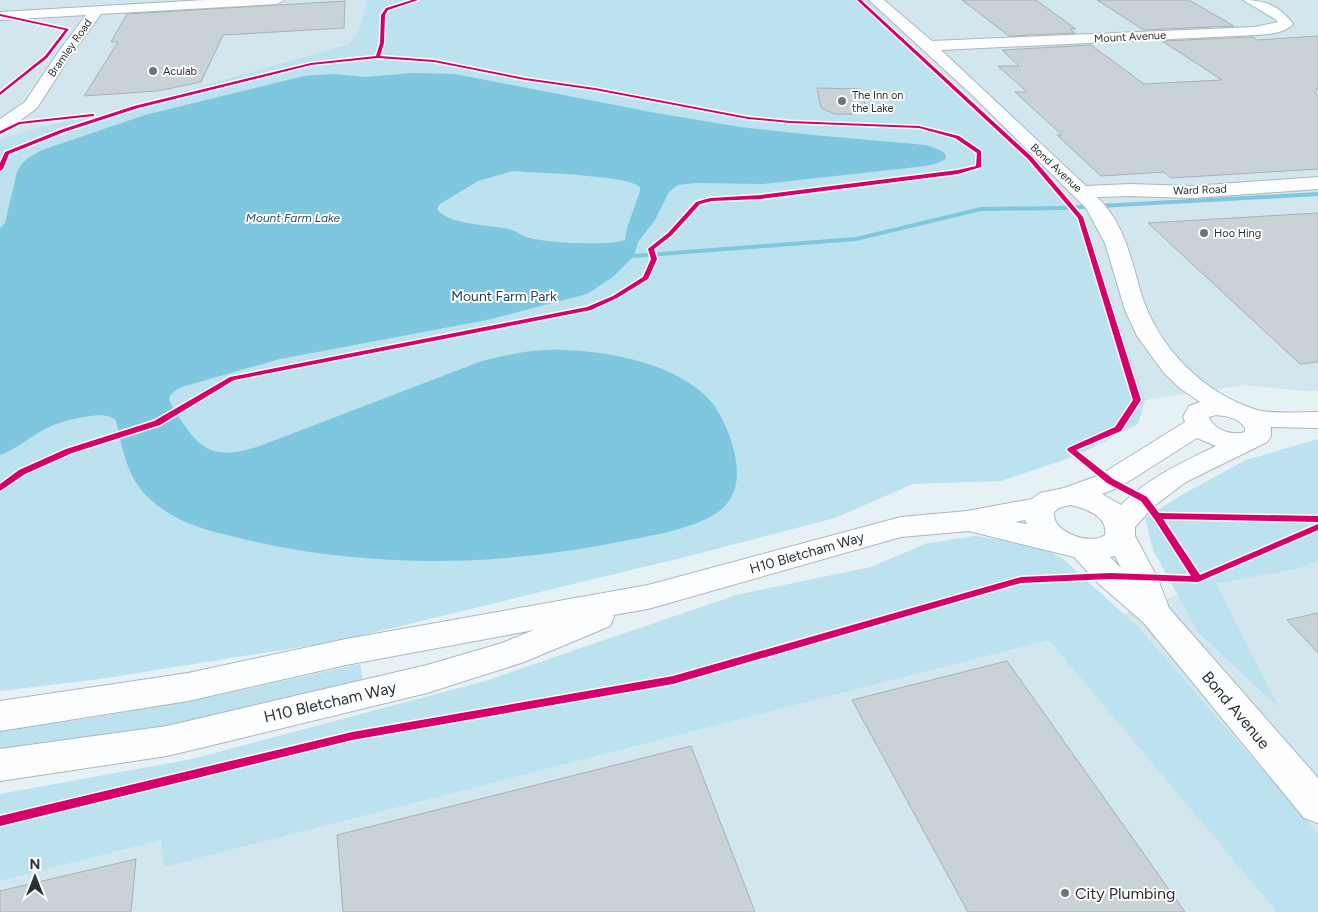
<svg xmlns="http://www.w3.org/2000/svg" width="1318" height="912" font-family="Figtree,sans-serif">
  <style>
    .built { fill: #d2e6ed }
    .green { fill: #bce1ef }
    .water { fill: #7fc6df; fill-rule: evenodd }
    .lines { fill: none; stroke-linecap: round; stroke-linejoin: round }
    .stream { fill: #7fc6df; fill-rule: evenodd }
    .building { fill: #c9d2d6; stroke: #a8b1b5 }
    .minor-casing { stroke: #aeb7bb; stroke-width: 2 }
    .minor { fill: #fbfdfe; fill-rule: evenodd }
    .cycleway-casing { stroke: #fdfdfd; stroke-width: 3 }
    .cycleway { fill: #d6006c; fill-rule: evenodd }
    .poi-dot { fill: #6c7579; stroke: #fdfdfd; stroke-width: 2 }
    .labels { text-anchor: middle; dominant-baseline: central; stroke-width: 4; stroke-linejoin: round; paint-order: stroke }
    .far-street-label { font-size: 11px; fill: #2b3235; stroke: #fdfdfd }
    .far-poi-label { font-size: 11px; fill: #2b3235; stroke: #fdfdfd; text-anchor: start }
    .far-water-label { font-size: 12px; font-style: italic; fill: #26505f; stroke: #fdfdfd }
    .park-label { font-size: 14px; fill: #1e4857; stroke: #fdfdfd }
    .street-label { font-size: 14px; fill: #2b3235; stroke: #fdfdfd }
    .near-street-label { font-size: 16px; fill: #2b3235; stroke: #fdfdfd }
    .near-poi-label { font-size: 16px; fill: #2b3235; stroke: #fdfdfd; text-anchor: start }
  </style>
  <rect width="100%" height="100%" fill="#e6f1f6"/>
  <g class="built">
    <polygon points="0,0 367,0 359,30 349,44 114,111 44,126 0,139"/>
    <polygon points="867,0 1318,0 1318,391 1301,391 1245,385 1145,400 1086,219 1041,164 981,111"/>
    <polygon points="1318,561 1318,912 0,912 0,881 161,840 164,867 1037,643 1216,582 1297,569"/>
  </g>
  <g class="green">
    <polygon points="367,0 867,0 981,111 1041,164 1086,219 1145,400 1138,424 1078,455 1001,481 913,484 835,518 681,558 338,641 100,679 0,691 0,139 44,126 114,111 349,44 359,30"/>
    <polygon points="1318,439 1318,561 1297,569 1216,583 1279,708 1198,632 1153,550 1145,518 1185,493 1246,460"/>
    <polygon points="974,536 1033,544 1062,558 1139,628 1318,834 1318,912 1277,912 1049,640 164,867 161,840 0,881 0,794 192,759 485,681 736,595 871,567 925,544"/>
    <polygon points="360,664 363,683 142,732 0,752 0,731 91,718 200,699"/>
  </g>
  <path class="water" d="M 412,73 L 455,74 L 656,113 L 740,127 L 813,135 L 926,145 L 942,151 L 946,155 L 945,160 L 931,165 L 917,167 L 763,184 L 696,183 L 678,185 L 669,192 L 655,220 L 638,242 L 634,256 L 614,276 L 587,294 L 487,320 L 280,359 L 185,386 C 178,389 171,391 169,399 C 173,409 179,418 185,426 C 205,456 224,457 257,447 L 482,361 C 503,356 523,351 544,350 C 595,348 679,361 713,404 C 723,418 730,435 734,451 C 739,472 739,493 722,509 C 701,527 655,535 629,540 C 505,566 380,569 256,542 C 227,535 193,529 167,512 C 129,488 125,461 116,420 C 108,414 99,415 89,416 C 71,419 54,423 38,433 C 25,441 14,450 0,455 L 0,228 L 5,223 L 17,172 L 21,165 L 28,158 L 42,150 L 145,115 L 304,76 L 333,74 L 365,77 ZM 513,171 C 535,173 628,175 640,187 L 640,191 L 627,228 L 625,240 C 611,246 546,243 530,238 C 522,237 517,231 509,229 C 491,225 447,225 437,209 L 440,204 L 478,181 Z"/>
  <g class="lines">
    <polygon class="stream" points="1318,192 1318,196 1063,210 981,211 856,241 634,258 631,256 634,254 856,237 981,207 1063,206"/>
  </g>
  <g class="building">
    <polygon points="962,0 1036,0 1076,29 1070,29 1075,33 1009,36"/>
    <polygon points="1097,0 1189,0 1234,26 1144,30"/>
    <polygon points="345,1 344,28 223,35 201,82 157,91 84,96 118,42 111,42 127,14"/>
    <polygon points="1318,36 1318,87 1315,94 1318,96 1318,169 1171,178 1164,172 1101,176 1057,135 1062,135 1015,92 1027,92 998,66 1019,66 1002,50 1091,45 1144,84 1222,80 1162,41 1253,37 1257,40"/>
    <polygon points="817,88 861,89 866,109 853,114 835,114 821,108"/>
    <polygon points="1318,213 1318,362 1300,364 1148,223"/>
    <polygon points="1318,613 1318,653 1287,620"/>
    <polygon points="1007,661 1185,912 968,912 852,700"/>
    <polygon points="691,746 755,912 343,912 337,835"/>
    <polygon points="136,859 131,912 0,912 0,891"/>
  </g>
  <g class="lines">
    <defs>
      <g id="minor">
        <polygon points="205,0 284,0 277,4 101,14 71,55 37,108 6,131 0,132 0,119 25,102 59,51 86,15 0,20 0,12"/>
        <path d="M 869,0 L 884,0 L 932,41 L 1255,27 L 1278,22 L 1275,19 L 1243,0 C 1265,0 1280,6 1293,24 C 1284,34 1268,34 1255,35 L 941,50 L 1086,186 L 1130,184 L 1192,186 L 1318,177 L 1318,189 L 1192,198 L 1130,196 L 1097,197 C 1124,222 1131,259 1141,293 C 1158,348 1203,393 1257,410 C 1271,414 1303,412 1318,412 L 1318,428 L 1271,427 L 1271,436 L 1267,442 L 1186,482 L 1154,506 L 1135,527 L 1135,536 L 1158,579 L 1169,608 L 1318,778 L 1318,823 L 1304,818 L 1144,623 L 1099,584 L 1074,557 L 969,531 L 901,537 L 648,609 L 613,615 L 614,617 L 610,626 L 524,662 L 427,693 L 167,756 L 0,781 L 0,749 L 167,726 L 427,665 L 502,643 L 534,630 L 346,665 L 188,701 L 0,731 L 0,701 L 188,673 L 346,639 L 648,585 L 901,517 L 967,511 L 1032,499 L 1040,493 L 1064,488 L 1100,475 L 1185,422 L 1183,417 L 1189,406 L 1200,402 L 1181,389 L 1164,373 L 1137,336 L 1125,310 L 1105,243 L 1086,208 L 971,94 ZM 1216,415 C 1227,416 1239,418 1245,428 L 1245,432 C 1232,436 1214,430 1209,417 ZM 1197,438 L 1216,446 C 1181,463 1148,478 1121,505 L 1102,494 L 1120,487 ZM 1070,505 C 1084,508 1109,516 1105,535 C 1091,546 1051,532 1054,512 L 1059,508 ZM 1025,520 L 1027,524 L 1015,522 ZM 1115,556 L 1121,568 L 1110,557 Z"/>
      </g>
    </defs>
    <use href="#minor" class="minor-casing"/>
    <use href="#minor" class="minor"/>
    <defs>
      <g id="cycleway">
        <polygon points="412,0 418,0 388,10 385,15 384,43 380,56 434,60 525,78 595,88 748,117 790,121 919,126 959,136 981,151 981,167 958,174 761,199 712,201 700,204 672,235 654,249 657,259 648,279 617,298 591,310 234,380 160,425 72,453 25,474 0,491 0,484 19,470 66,449 154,421 230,377 587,307 613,296 643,277 651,259 648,249 649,248 668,233 696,202 710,198 761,195 958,170 976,166 977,153 955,138 919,128 790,123 748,119 595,90 525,80 434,62 378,58 311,65 138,108 64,132 9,154 3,169 0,171 0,163 5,152 60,130 134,106 311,63 376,56 380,43 381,15 386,8"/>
        <polygon points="857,0 861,0 1032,157 1083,217 1141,400 1121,431 1076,450 1113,479 1147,497 1159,513 1318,516 1318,522 1163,519 1200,575 1318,524 1318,530 1198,582 1110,579 1021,583 673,684 352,740 0,826 0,816 352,732 673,676 1021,577 1110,573 1191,576 1155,520 1141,501 1107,483 1067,450 1068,448 1115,427 1133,400 1078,218 1028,159"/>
        <polygon points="0,14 69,29 47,58 0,95 0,92 45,56 65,30 0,16"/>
        <polygon points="92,114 94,114 94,116 20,124 0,134 0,131 19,122"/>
      </g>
    </defs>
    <use href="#cycleway" class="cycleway-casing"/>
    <use href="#cycleway" class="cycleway"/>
  </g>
  <g class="poi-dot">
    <circle cx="153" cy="71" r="5"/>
    <circle cx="842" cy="101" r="5"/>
    <circle cx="1204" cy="233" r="5"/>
    <circle cx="1065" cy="893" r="5"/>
  </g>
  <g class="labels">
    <g class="far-street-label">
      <text transform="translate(1130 37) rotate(-3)">Mount Avenue</text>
      <text transform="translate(70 48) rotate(-55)">Bramley Road</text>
      <text transform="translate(1056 168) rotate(43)">Bond Avenue</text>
      <text transform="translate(1200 190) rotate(-2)">Ward Road</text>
    </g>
    <g class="far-poi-label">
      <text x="163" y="71">Aculab</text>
      <text x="852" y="95">The Inn on<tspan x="852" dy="13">the Lake</tspan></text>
      <text x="1214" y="233">Hoo Hing</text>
    </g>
    <g class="far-water-label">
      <text x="293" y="218">Mount Farm Lake</text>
    </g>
    <g class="park-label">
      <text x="504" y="296">Mount Farm Park</text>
    </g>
    <g class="street-label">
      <text transform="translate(807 553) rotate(-16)">H10 Bletcham Way</text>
    </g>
    <g class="near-street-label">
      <text transform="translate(330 702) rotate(-13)">H10 Bletcham Way</text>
      <text transform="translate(1236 710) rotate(50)">Bond Avenue</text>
    </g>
    <g class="near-poi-label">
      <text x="1075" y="893">City Plumbing</text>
    </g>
  </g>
  <g transform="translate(35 877)" stroke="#fdfdfd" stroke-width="4" paint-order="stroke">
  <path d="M0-4L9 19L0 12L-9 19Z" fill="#2b3235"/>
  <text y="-8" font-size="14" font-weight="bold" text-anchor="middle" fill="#2b3235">N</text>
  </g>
</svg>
